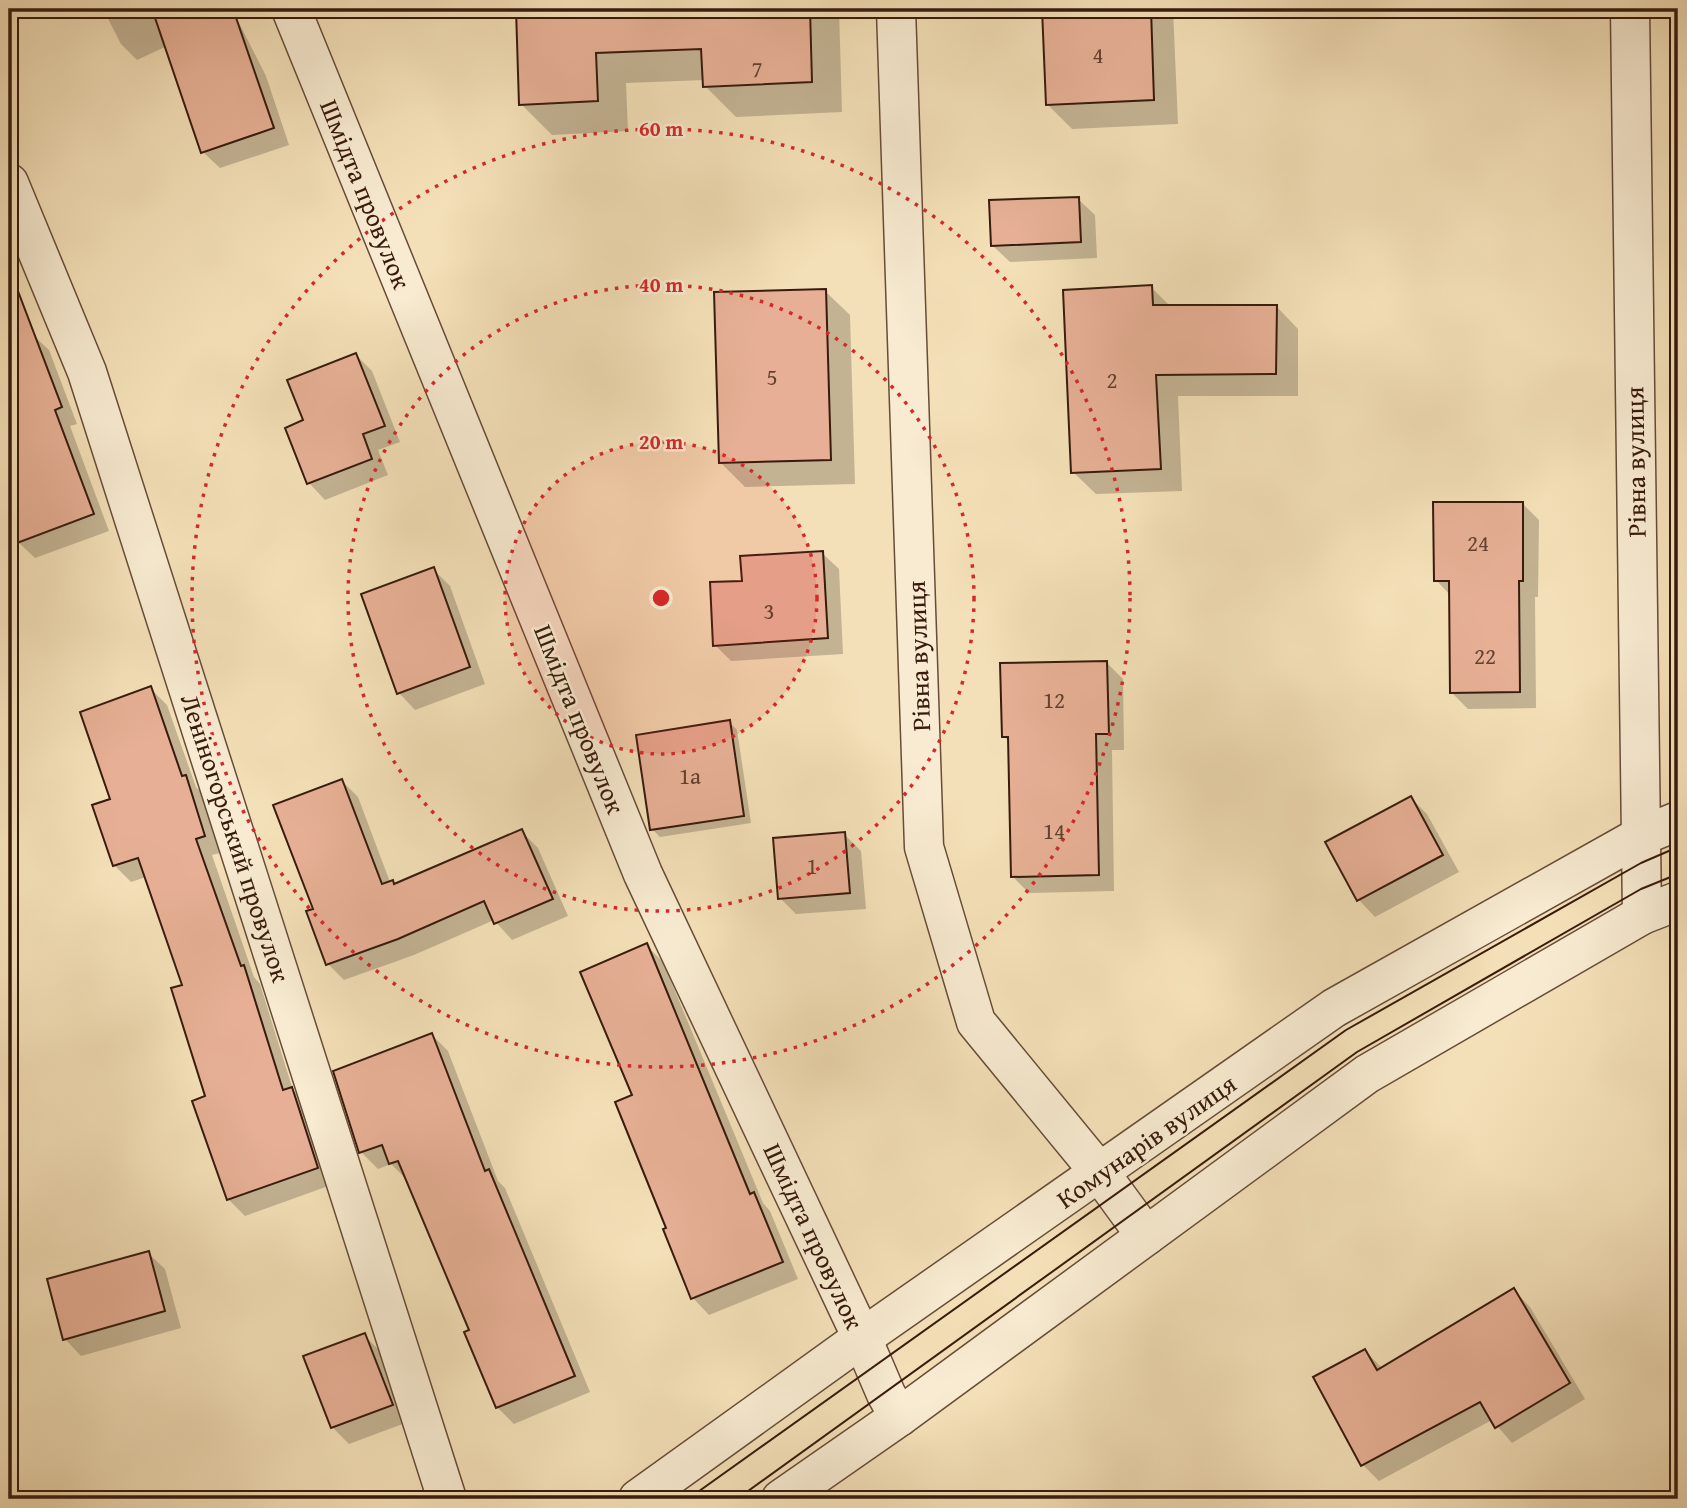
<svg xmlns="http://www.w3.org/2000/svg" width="1687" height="1508" font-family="'Gentium Book Plus',serif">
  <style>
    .shadow { fill: #0003 }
    .building { fill: #e7b096; stroke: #381b0d; stroke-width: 2 }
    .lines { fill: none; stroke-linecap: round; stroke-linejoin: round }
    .minor-casing { stroke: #674c38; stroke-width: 41 }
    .tertiary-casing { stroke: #674c38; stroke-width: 41 }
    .minor { stroke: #f8ebd1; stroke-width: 38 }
    .tertiary { stroke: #f8ebd1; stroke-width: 38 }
    .tram { stroke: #381b0d; stroke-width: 2 }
    .ring { fill: none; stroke: #d62828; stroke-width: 3.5; stroke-dasharray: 3.5 7 }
    .labels { text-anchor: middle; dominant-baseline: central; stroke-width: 5; stroke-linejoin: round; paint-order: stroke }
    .number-label { font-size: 23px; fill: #64402f }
    .street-label { font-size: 26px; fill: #381b0d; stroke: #f8ebd1 }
    .centre { fill: #d62828; stroke: #f8ebd1; stroke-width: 3.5 }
    .ring-label { font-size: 21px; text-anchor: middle; font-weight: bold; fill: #d62828; stroke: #f8ebd1; stroke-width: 5; stroke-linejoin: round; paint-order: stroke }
  </style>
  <rect width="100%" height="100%" fill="#f4e0b8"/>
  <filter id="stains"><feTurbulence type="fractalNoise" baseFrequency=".00286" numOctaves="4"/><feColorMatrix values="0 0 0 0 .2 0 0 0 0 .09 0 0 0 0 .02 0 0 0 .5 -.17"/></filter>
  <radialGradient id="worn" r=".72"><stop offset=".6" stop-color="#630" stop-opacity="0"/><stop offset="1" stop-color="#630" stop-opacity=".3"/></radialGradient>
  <g class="shadow">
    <polygon points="103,9 232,9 266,76 289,145 220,168 203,152 167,46 137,60 121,44"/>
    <polygon points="518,9 839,9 842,112 736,117 705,86 705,80 626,83 628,131 552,135 521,104"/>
    <polygon points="1044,9 1173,9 1178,124 1072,129 1048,105"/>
    <polygon points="1078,199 1095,215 1097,258 1010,262 993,246"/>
    <polygon points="9,266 33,335 49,350 77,424 70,426 109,531 35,558 18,542 9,517"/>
    <polygon points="1151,287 1171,307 1276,306 1298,329 1298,396 1178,396 1182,491 1096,494 1073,472"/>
    <polygon points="825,291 850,315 855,484 745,487 720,462"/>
    <polygon points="356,355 372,371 400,442 378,450 388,475 325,500 309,483 288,429 305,421"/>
    <polygon points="1522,503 1539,520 1538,597 1535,597 1536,708 1468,709 1451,692 1451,596 1436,580"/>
    <polygon points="822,553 839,569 843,654 731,661 715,645"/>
    <polygon points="433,569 450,586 485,684 415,710 399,693"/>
    <polygon points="1106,662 1123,679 1124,750 1112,750 1114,891 1029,893 1013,877 1010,742 1003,736"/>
    <polygon points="151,689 167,705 196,787 202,793 220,853 212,855 254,977 260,984 293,1090 308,1105 334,1184 245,1216 228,1199 184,986 146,877 131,882 114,865 113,800"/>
    <polygon points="729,722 737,730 751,823 660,837 652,829"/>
    <polygon points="342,781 358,797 390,882 396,885 521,831 538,848 568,916 512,940 494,920 414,955 344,980 328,964 315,910"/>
    <polygon points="1411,798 1427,814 1459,872 1375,917 1359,900 1327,843"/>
    <polygon points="844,834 861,851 866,909 796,914 780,898"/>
    <polygon points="647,946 663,962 763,1203 770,1211 798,1279 709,1315 693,1298 634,1096"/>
    <polygon points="432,1035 448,1051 498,1181 505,1188 590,1392 514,1424 497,1407 471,1331 407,1180 391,1164 378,1169 361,1152"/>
    <polygon points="148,1253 165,1269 181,1328 81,1356 65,1339"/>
    <polygon points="1514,1290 1530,1307 1585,1399 1512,1443 1492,1420 1379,1481 1363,1465 1365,1351 1382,1368"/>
    <polygon points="364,1335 381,1352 408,1422 349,1444 332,1427 306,1357"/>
  </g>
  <g class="building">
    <polygon points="152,9 233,9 274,128 201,153"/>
    <polygon points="516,9 810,9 812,82 703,87 701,49 596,53 598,101 519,105"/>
    <polygon points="1042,9 1151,9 1154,100 1046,105"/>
    <polygon points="1079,197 1081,242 991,246 989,200"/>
    <polygon points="9,278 13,278 62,407 55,410 94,514 9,546"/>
    <polygon points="1152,285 1153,305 1277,305 1276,374 1156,375 1161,469 1071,473 1063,290"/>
    <polygon points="826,289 831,460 719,463 714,292"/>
    <polygon points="356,353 385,426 363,434 372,459 307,484 285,428 303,420 287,380"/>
    <polygon points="1433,502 1523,502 1523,581 1519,581 1520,692 1450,693 1449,581 1434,581"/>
    <polygon points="823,551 828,638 713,646 710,582 742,581 740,556"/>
    <polygon points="434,567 470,667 397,694 361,594"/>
    <polygon points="1107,661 1109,734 1096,734 1099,875 1011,877 1008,737 1002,737 1000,663"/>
    <polygon points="151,686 182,776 186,775 205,836 196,839 241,966 244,965 283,1090 292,1087 318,1168 227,1200 192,1101 205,1096 171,988 182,985 138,858 113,866 92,805 110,799 80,712"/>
    <polygon points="730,720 744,816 650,830 636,735"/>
    <polygon points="342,779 382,884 393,880 394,884 522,829 553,899 494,924 484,901 398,939 326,965 306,911 313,909 273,805"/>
    <polygon points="1411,796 1443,855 1357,901 1325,842"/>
    <polygon points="845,832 850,893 778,899 773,838"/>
    <polygon points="647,943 750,1194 754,1192 783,1262 691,1299 663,1229 666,1228 615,1102 632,1095 580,972"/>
    <polygon points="432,1033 485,1171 489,1169 575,1376 496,1408 464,1332 469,1330 398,1161 389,1164 382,1145 359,1153 333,1071"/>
    <polygon points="149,1251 165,1311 63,1340 47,1279"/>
    <polygon points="1514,1288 1570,1383 1495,1428 1480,1402 1361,1466 1313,1377 1365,1349 1377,1370"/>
    <polygon points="365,1333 393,1405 331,1428 303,1356"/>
  </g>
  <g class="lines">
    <defs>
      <g id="minor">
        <polyline points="291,9 643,874 862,1338 886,1394 899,1417"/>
        <polyline points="896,9 924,847 976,1022 1100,1173 1146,1236"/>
        <polyline points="1630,9 1642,915"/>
        <polyline points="9,183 87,372 447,1499"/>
      </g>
      <g id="tertiary">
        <polyline points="638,1499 862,1338 1334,1008 1639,837 1678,821"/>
        <polyline points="781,1499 899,1417 1367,1074 1642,915 1678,901"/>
      </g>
    </defs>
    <use href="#minor" class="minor-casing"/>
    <use href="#tertiary" class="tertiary-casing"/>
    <use href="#minor" class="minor"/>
    <use href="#tertiary" class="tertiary"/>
    <g class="tram">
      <polyline points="688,1499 1346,1030 1641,863 1678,847"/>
      <polyline points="737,1499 1357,1052 1641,889 1678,874"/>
    </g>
  </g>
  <circle cx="661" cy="598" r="156" fill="#d62828" fill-opacity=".12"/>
  <g class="ring">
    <circle cx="661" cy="598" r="156"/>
    <circle cx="661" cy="598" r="313"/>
    <circle cx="661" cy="598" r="469"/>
  </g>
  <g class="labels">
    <g class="number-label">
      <text x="1098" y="54">4</text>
      <text x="757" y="68">7</text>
      <text x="772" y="376">5</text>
      <text x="1112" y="379">2</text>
      <text x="1478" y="542">24</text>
      <text x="769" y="610">3</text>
      <text x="1485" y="655">22</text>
      <text x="1054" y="699">12</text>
      <text x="690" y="775">1а</text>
      <text x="1054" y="830">14</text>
      <text x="812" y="865">1</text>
    </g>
    <g class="street-label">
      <text transform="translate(366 194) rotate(68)">Шмідта провулок</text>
      <text transform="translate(1635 462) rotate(-91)">Рівна вулиця</text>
      <text transform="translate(918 656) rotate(-92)">Рівна вулиця</text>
      <text transform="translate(580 719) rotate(68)">Шмідта провулок</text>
      <text transform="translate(236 838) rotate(72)">Леніногорський провулок</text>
      <text transform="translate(1146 1141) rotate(-35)">Комунарів вулиця</text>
      <text transform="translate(814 1236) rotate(65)">Шмідта провулок</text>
    </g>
  </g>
  <circle cx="661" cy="598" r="10" class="centre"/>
  <g class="ring-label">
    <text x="661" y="136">60 m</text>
    <text x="661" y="292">40 m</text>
    <text x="661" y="449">20 m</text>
  </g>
  <rect width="1687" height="1508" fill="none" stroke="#f4e0b8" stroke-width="35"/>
  <rect x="10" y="10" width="1666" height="1487" fill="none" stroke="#381b0d" stroke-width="3.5"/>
  <rect x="18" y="18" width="1652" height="1473" fill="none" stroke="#381b0d" stroke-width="2"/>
  <rect width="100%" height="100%" filter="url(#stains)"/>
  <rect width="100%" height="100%" fill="url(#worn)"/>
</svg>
